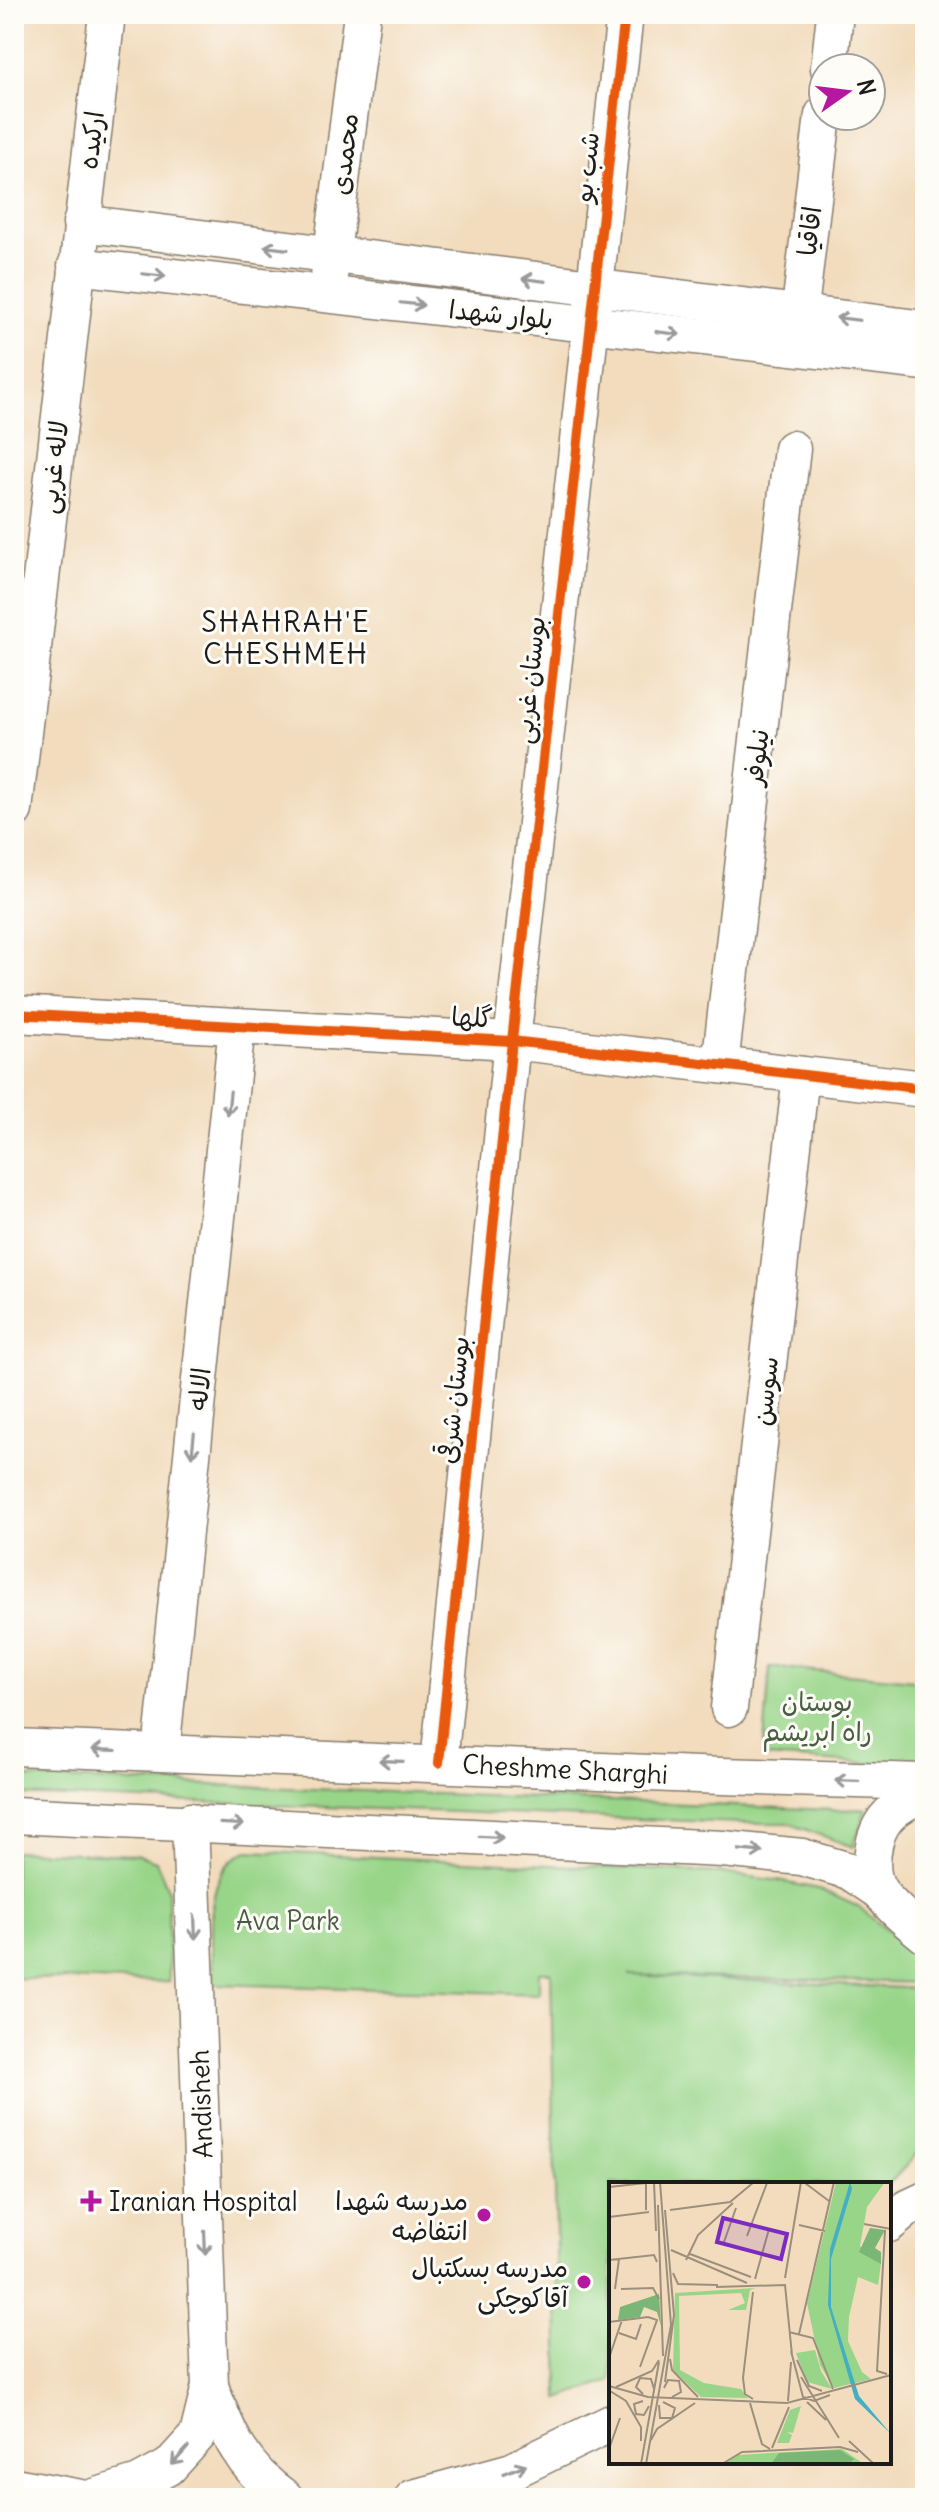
<svg xmlns="http://www.w3.org/2000/svg" width="939" height="2512" font-family="Delius,'Playpen Sans Arabic',sans-serif">
  <style>
    .green { fill: #99d589; stroke: #5a7852; stroke-width: 2 }
    .lines { fill: none; stroke-linecap: round; stroke-linejoin: round }
    .minor-casing { stroke: #877c6c; stroke-width: 39 }
    .minor { stroke: #fff; stroke-width: 36 }
    .cycleway-casing { stroke: #fdfcf7; stroke-width: 15 }
    .cycleway { stroke: #e8590c; stroke-width: 10 }
    .oneway { stroke: #999 }
    .poi-dot { fill: #b5179e; stroke: #fdfcf7; stroke-width: 3 }
    .labels { text-anchor: middle; dominant-baseline: central; stroke-width: 6; stroke-linejoin: round; paint-order: stroke }
    .street-label { font-size: 26px; fill: #1c1c1c; stroke: #fdfcf7 }
    .park-label { font-size: 26px; fill: #485d42; stroke: #fdfcf7 }
    .poi-label { font-size: 26px; fill: #1c1c1c; stroke: #fdfcf7; text-anchor: end }
    .neighbourhood-label { font-size: 28px; letter-spacing: 2px; fill: #1c1c1c; stroke: #fdfcf7 }
    .inset-road { fill: none; stroke: #9c8f7d; stroke-width: 2 }
    .view { fill: #7b2cbf; fill-opacity: 0.15; stroke: #7b2cbf; stroke-width: 4 }
    .inset-edge { fill: none; stroke: #1c1c1c; stroke-width: 4 }
  </style>
  <rect width="100%" height="100%" fill="#fdfcf7"/>
  <filter id="ink" filterUnits="userSpaceOnUse"><feTurbulence type="fractalNoise" baseFrequency=".0125" numOctaves="2"/><feDisplacementMap in="SourceGraphic" scale="16" xChannelSelector="R" yChannelSelector="G"/><feConvolveMatrix kernelMatrix="1 2 1 2 8 2 1 2 1" color-interpolation-filters="sRGB"/></filter>
  <filter id="wash" filterUnits="userSpaceOnUse"><feTurbulence type="fractalNoise" baseFrequency=".006" numOctaves="4" result="noise"/><feDisplacementMap in="SourceGraphic" scale="32" xChannelSelector="R" yChannelSelector="G"/><feGaussianBlur stdDeviation="1.8" result="paint"/><feColorMatrix in="noise" values="0 0 0 0 0 0 0 0 0 0 0 0 0 0 0 0 0 1.4 0 .05"/><feComposite in="paint" operator="in"/></filter>
  <g filter="url(#wash)">
    <rect width="100%" height="100%" fill="#f2dcbd"/>
    <g class="green">
      <polygon points="770,1667 925,1681 925,1767 763,1757"/>
      <polygon points="14,1777 834,1810 866,1809 853,1847 788,1823 741,1823 14,1795"/>
      <polygon points="14,1851 139,1855 156,1861 168,1889 169,1982 14,1978"/>
      <path d="M 248,1851 L 720,1873 L 773,1880 L 819,1889 L 859,1907 L 925,1962 L 925,1983 L 628,1975 L 925,1989 L 925,2145 L 889,2184 L 611,2184 L 611,2381 L 559,2399 L 551,1972 L 539,1972 L 539,1994 L 213,1984 C 213,1941 199,1868 248,1851 Z"/>
    </g>
  </g>
  <g filter="url(#ink)">
    <g class="lines">
      <defs>
        <g id="minor">
          <polyline points="829,68 835,14"/>
          <polyline points="81,223 925,329"/>
          <polyline points="76,266 925,362"/>
          <polyline points="329,277 362,14"/>
          <polyline points="797,334 823,115"/>
          <polyline points="14,810 107,14"/>
          <polyline points="14,1014 512,1041 925,1089"/>
          <polyline points="720,1065 792,449"/>
          <polyline points="729,1708 801,1075"/>
          <polyline points="14,1747 722,1776 925,1782"/>
          <polyline points="161,1752 237,1026"/>
          <polyline points="439,1763 512,1041 625,14"/>
          <path d="M 925,1793 C 912,1799 898,1805 888,1816 C 872,1833 866,1872 880,1892 C 891,1907 910,1923 925,1935"/>
          <polyline points="14,1815 723,1849 802,1857 849,1871 879,1891"/>
          <polyline points="889,2224 908,2208 925,2200"/>
          <path d="M 210,2386 C 227,2433 242,2468 285,2498"/>
          <polyline points="14,2486 81,2498"/>
          <polyline points="91,2498 139,2483 169,2467 198,2435 210,2386 190,1821"/>
          <polyline points="413,2498 512,2471 611,2423"/>
        </g>
      </defs>
      <use href="#minor" class="minor-casing"/>
      <use href="#minor" class="minor"/>
      <defs>
        <g id="cycleway">
          <polyline points="14,1014 512,1041 925,1089"/>
          <polyline points="439,1763 512,1041 625,14"/>
        </g>
      </defs>
      <use href="#cycleway" class="cycleway-casing"/>
      <use href="#cycleway" class="cycleway"/>
    </g>
    <defs><path id="oneway-shaft" d="M-6 0H5M1.5-3L5.5 0L1.5 3" fill="none" stroke-width="1.6" stroke-linecap="round" stroke-linejoin="round" transform="scale(2)"/></defs>
    <g class="oneway">
      <use href="#oneway-shaft" transform="translate(276 248) rotate(-173)"/>
      <use href="#oneway-shaft" transform="translate(154 275) rotate(6)"/>
      <use href="#oneway-shaft" transform="translate(534 280) rotate(-173)"/>
      <use href="#oneway-shaft" transform="translate(412 304) rotate(6)"/>
      <use href="#oneway-shaft" transform="translate(848 319) rotate(-173)"/>
      <use href="#oneway-shaft" transform="translate(668 333) rotate(7)"/>
      <use href="#oneway-shaft" transform="translate(229 1103) rotate(96)"/>
      <use href="#oneway-shaft" transform="translate(193 1445) rotate(96)"/>
      <use href="#oneway-shaft" transform="translate(104 1750) rotate(-178)"/>
      <use href="#oneway-shaft" transform="translate(391 1761) rotate(-178)"/>
      <use href="#oneway-shaft" transform="translate(847 1781) rotate(-178)"/>
      <use href="#oneway-shaft" transform="translate(232 1824) rotate(3)"/>
      <use href="#oneway-shaft" transform="translate(491 1837) rotate(3)"/>
      <use href="#oneway-shaft" transform="translate(751 1851) rotate(5)"/>
      <use href="#oneway-shaft" transform="translate(195 1927) rotate(88)"/>
      <use href="#oneway-shaft" transform="translate(205 2243) rotate(88)"/>
      <use href="#oneway-shaft" transform="translate(180 2456) rotate(132)"/>
      <use href="#oneway-shaft" transform="translate(515 2469) rotate(-22)"/>
    </g>
  </g>
  <g class="poi-dot">
    <path d="M87 2189h8v8h8v8h-8v8h-8v-8h-8v-8h8z"/>
    <circle cx="484" cy="2215" r="8"/>
    <circle cx="584" cy="2282" r="8"/>
  </g>
  <g class="labels">
    <g class="street-label">
      <text transform="translate(91 140) rotate(-83)">ارکیده</text>
      <text transform="translate(344 154) rotate(-83)">محمدی</text>
      <text transform="translate(586 167) rotate(-84)">شب بو</text>
      <text transform="translate(809 231) rotate(-83)">اقاقیا</text>
      <text transform="translate(501 314) rotate(6)">بلوار شهدا</text>
      <text transform="translate(53 467) rotate(-83)">لاله غربی</text>
      <text transform="translate(529 680) rotate(-84)">بوستان غربی</text>
      <text transform="translate(756 757) rotate(-83)">نیلوفر</text>
      <text transform="translate(472 1017) rotate(3)">گلها</text>
      <text transform="translate(199 1389) rotate(-84)">الاله</text>
      <text transform="translate(765 1391) rotate(-84)">سوسن</text>
      <text transform="translate(453 1400) rotate(-84)">بوستان شرقی</text>
      <text transform="translate(565 1769) rotate(3)">Cheshme Sharghi</text>
      <text transform="translate(201 2104) rotate(-92)">Andisheh</text>
    </g>
    <g class="park-label">
      <text x="817" y="1701">بوستان<tspan x="817" dy="30">راه ابریشم</tspan></text>
      <text x="288" y="1920">Ava Park</text>
    </g>
    <g class="poi-label">
      <text x="468" y="2200">مدرسه شهدا<tspan x="468" dy="30">انتفاضه</tspan></text>
      <text x="109" y="2201" text-anchor="start">Iranian Hospital</text>
      <text x="568" y="2267">مدرسه بسکتبال<tspan x="568" dy="30">آقاکوچکی</tspan></text>
    </g>
    <g class="neighbourhood-label">
      <text x="286" y="622">SHAHRAH'E<tspan x="286" dy="32">CHESHMEH</tspan></text>
    </g>
  </g>
  <g transform="translate(609 2182)">
    <rect width="282" height="282" fill="#f2dcbd"/>
    <path d="M 227,0 L 276,0 L 258,25 L 251,64 L 272,82 L 269,103 L 249,95 L 240,135 L 239,159 L 253,190 L 262,197 L 225,206 L 211,183 L 198,121 ZM 146,106 L 141,108 L 137,128 L 119,128 L 136,121 L 132,111 L 70,114 L 71,188 L 95,201 L 132,207 L 139,216 L 92,215 L 64,188 L 66,111 ZM 206,168 L 212,189 L 223,207 L 198,200 L 187,171 ZM 192,224 L 184,251 L 178,250 L 183,253 L 180,261 L 168,261 L 181,228 ZM 233,267 L 255,282 L 115,282 L 128,273 Z" fill="#99d589"/>
    <path d="M 261,46 L 276,48 L 266,66 L 272,70 L 272,82 L 250,70 ZM 50,112 L 52,144 L 48,130 L 35,125 L 31,135 L 9,138 L 11,125 ZM 231,268 L 245,277 L 240,282 L 162,282 L 170,271 Z" fill="#7ab675"/>
    <path d="M 241,0 L 243,7 L 222,77 L 222,125 L 250,214 L 282,252 L 246,217 L 219,123 L 221,67 Z" fill="#44afc3"/>
    <path class="inset-road" d="M 37,0 L 37,28M 45,0 L 47,49M 196,1 L 220,19M 0,5 L 37,1M 49,23 L 54,174M 61,28 L 121,20 L 145,0M 0,35 L 40,30M 255,42 L 282,47M 190,43 L 216,49M 276,48 L 268,189 L 278,192M 138,54 L 158,1M 115,60 L 127,26M 62,68 L 138,101M 81,72 L 142,95M 0,78 L 45,73 L 48,80M 77,78 L 89,53 L 124,21M 64,91 L 69,102 L 109,103M 176,96 L 192,0M 146,97 L 160,47M 107,105 L 176,103 L 183,173M 6,107 L 10,77M 12,107 L 44,106 L 50,117M 144,110 L 134,196 L 136,212 L 144,217M 0,140 L 39,135M 180,150 L 204,156 L 224,207M 10,151 L 27,157 L 32,142M 190,152 L 225,0M 182,169 L 194,215 L 205,219 L 221,213M 0,176 L 13,138M 61,177 L 63,188 L 89,215M 188,178 L 200,204 L 213,209M 31,185 L 48,138 L 39,135M 192,195 L 230,256M 56,200 L 65,133 L 56,28M 0,204 L 39,215 L 178,221 L 282,193M 7,205 L 43,189 L 50,178M 55,206 L 59,198 L 70,199 L 72,210 L 63,215M 1,209 L 17,219 L 32,245 L 32,259M 34,212 L 27,205 L 31,196 L 42,197 L 45,207M 34,219 L 25,222 L 27,232 L 35,233 L 40,224M 179,219 L 182,180M 198,220 L 217,238M 141,221 L 153,262 L 161,267M 50,223 L 51,236 L 63,236 L 66,226 L 54,220M 42,258 L 48,247 L 86,221M 240,259 L 265,282M 163,266 L 180,225M 0,267 L 11,236M 32,282 L 50,180M 37,282 L 62,143 L 51,0M 113,282 L 133,270 L 231,265 L 249,270"/>
    <path class="view" d="M 114,36 L 178,52 L 172,77 L 108,60 Z"/>
    <rect width="282" height="282" class="inset-edge"/>
  </g>
  <rect width="939" height="2512" fill="none" stroke="#fdfcf7" stroke-width="48"/>
  <g transform="translate(847 92) rotate(76)"><circle r="38" fill="#fdfcf7" stroke="#a3a29f" stroke-width="2"/>
  <path d="M0-6L14 30L0 20L-14 30Z" fill="#b5179e"/>
  <text y="-12" font-size="22" font-weight="bold" text-anchor="middle" fill="#1c1c1c">N</text>
  </g>
</svg>
